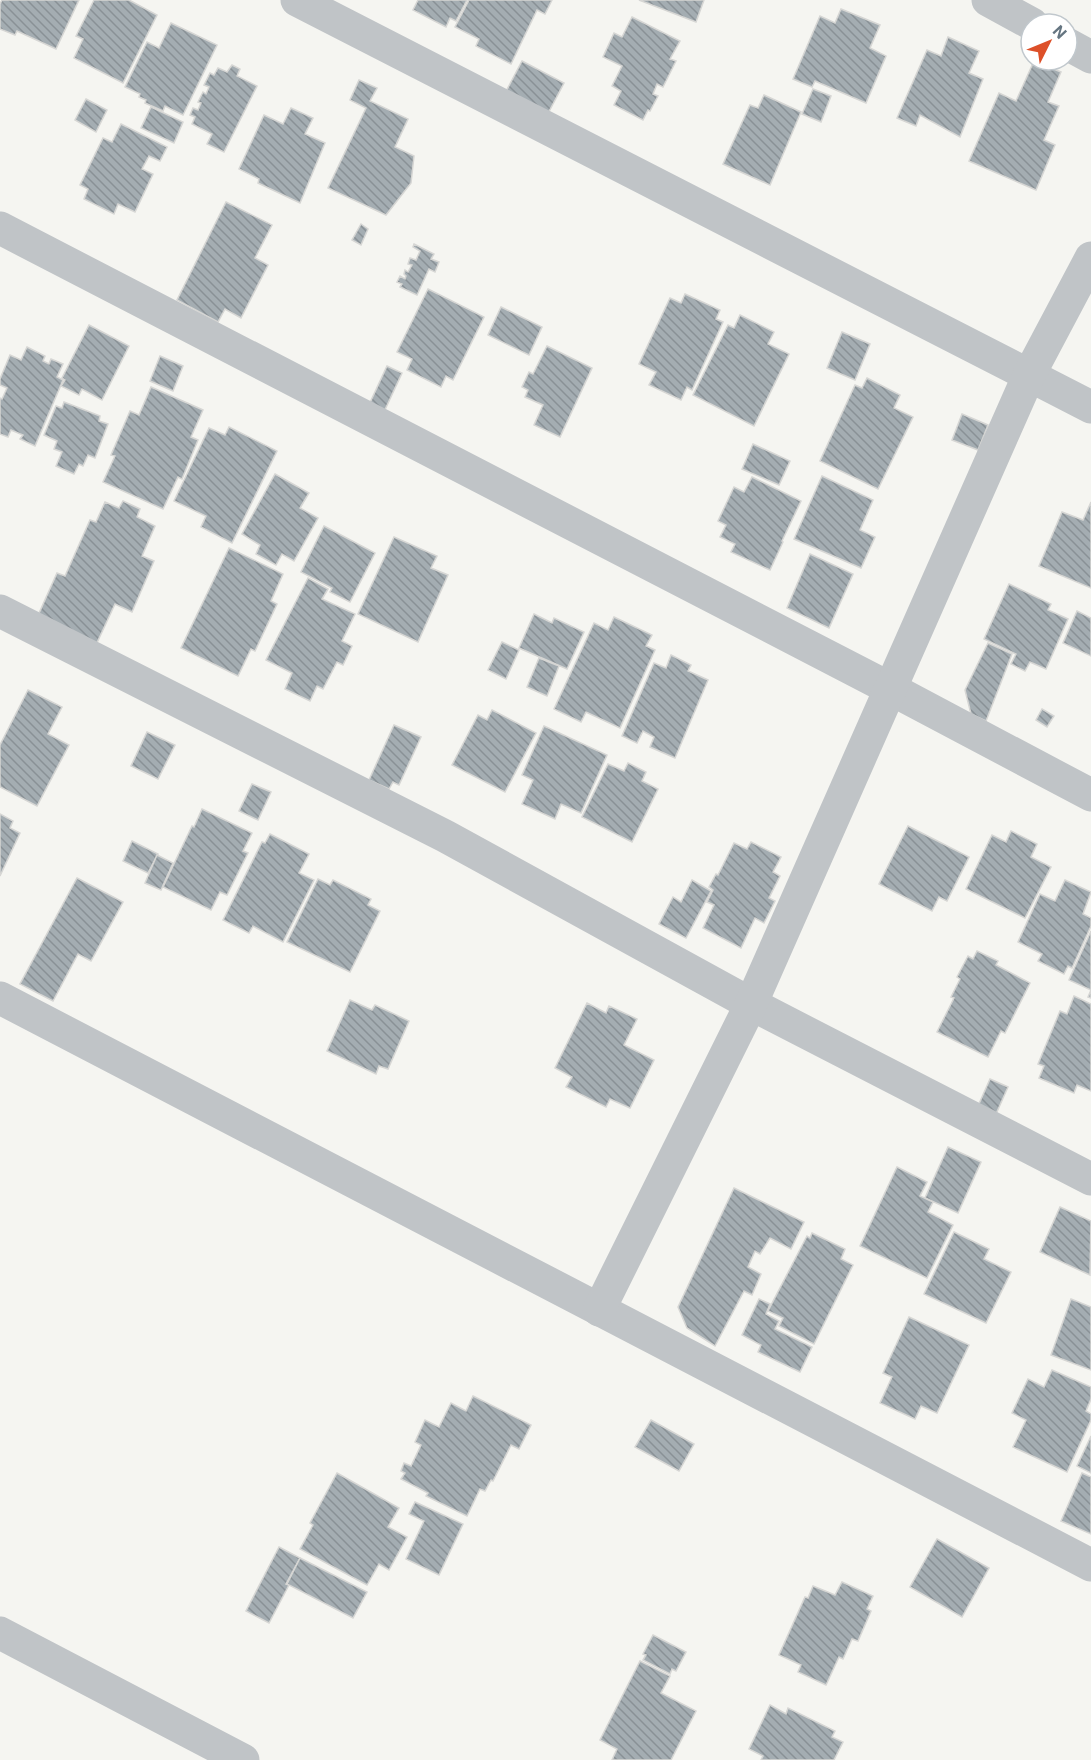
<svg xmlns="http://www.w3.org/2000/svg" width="1091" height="1760" font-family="Roboto,sans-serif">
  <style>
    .building { fill: url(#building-back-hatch); stroke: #d6d6d4; stroke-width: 1.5 }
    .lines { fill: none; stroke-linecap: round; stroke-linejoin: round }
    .street { stroke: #c0c4c7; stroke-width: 33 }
  </style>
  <defs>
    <pattern id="building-back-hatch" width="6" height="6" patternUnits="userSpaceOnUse" patternTransform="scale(1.5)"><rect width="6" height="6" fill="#a4adb2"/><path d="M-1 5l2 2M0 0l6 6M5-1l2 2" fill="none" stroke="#899196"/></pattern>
  </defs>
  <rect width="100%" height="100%" fill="#f5f5f1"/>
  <g class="building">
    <polygon points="2,0 79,0 56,49 17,31 15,35 0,29 0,4"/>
    <polygon points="94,0 129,0 157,15 123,83 74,58 83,39 76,36"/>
    <polygon points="418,0 467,0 456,21 450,18 446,27 413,10"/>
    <polygon points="469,0 552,0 545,14 537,10 511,64 476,46 479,39 455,27"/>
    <polygon points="639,0 704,0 696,22"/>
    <polygon points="841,9 880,25 870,48 886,56 866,103 815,81 812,87 793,79 820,16 835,23"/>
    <polygon points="632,17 680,41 670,59 676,61 663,87 657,84 653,94 658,96 650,111 648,110 643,120 614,105 621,91 612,86 622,66 603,57 614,33 622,37"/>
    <polygon points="171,23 217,45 183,115 165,106 163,111 145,103 146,100 139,97 140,94 125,87 147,42 159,48"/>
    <polygon points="948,37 979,51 969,73 983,79 960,137 920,115 916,126 897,118 927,50 941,56"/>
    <polygon points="522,61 564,83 544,121 502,99"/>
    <polygon points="1034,61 1061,72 1048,102 1059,106 1044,140 1055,145 1036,190 969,161 999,93 1016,101"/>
    <polygon points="232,65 240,69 237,76 257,86 224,152 207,144 212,134 192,124 195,117 190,115 193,108 198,110 201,103 198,102 203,92 206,94 209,87 204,85 210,73 214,75 218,68 227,72"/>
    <polygon points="359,80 377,88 370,101 408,119 395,147 414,156 411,183 386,215 328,188 366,108 350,100"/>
    <polygon points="813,89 831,96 821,122 802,114"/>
    <polygon points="764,95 801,112 770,185 723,164 750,105 758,108"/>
    <polygon points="86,99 107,110 96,132 75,120"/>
    <polygon points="151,107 183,122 174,143 141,128"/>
    <polygon points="291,108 313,118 305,134 325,143 300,203 258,183 259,179 239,169 264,115 283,124"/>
    <polygon points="121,124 167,147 160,161 149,156 142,169 153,174 135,212 118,204 114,214 84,199 88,189 80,185 103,138 112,142"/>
    <polygon points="226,202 272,225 255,258 268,265 241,318 225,309 218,322 177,300"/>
    <polygon points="361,224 368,229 361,245 352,240"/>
    <polygon points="414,244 434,254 431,259 439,262 435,272 429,269 417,295 400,287 402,284 397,282 400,276 405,279 406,276 404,274 405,270 408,272 412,265 408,264 410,258 416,260 420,251 413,247"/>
    <polygon points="428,289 484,317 453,380 446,376 441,387 407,370 412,359 397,352"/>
    <polygon points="685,294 720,310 716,319 723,322 692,390 687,387 681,400 649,385 656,372 639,364 670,298 681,303"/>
    <polygon points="501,307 542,327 529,355 488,335"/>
    <polygon points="740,315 774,332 768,344 789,354 754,426 693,395 728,325 734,328"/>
    <polygon points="89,325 129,346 102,400 82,389 79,395 61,386 65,380 62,378"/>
    <polygon points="842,332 870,344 855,380 827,368"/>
    <polygon points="547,346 592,368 560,437 534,425 543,405 525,397 528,390 522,387 529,372 533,374"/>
    <polygon points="27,347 45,356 43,361 49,364 51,359 63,364 57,377 63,380 35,446 20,439 23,435 11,430 8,437 0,434 0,398 2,399 7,388 0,385 0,379 10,355 21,360"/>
    <polygon points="160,356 183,366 173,391 150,381"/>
    <polygon points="387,366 402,373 383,414 368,407"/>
    <polygon points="867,378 900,395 894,408 913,417 878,489 820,461 855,385 862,388"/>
    <polygon points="151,387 203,410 191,437 198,440 182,479 178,477 163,509 103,482 115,456 111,455 130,411 139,415"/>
    <polygon points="64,402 100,416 99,421 108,424 95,458 88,455 83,466 79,464 74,474 56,466 62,452 54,449 57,441 44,435 56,406 62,408"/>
    <polygon points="962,414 988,425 978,450 952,440"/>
    <polygon points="229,427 277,451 232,543 201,527 206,516 174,501 209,428 225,435"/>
    <polygon points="753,444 790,461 779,485 742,469"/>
    <polygon points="275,474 309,493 300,508 318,518 294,561 282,554 276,565 256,554 260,545 242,534"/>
    <polygon points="822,476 873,500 860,530 875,537 861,568 794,539"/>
    <polygon points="752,477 801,501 782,541 783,542 770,570 731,552 735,544 720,537 726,525 718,521 734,487 744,492"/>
    <polygon points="123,501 140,509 137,517 155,526 142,556 154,561 132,612 115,604 95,647 36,620 57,573 65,576 90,520 96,522 105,502 119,508"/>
    <polygon points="1091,502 1091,588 1039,566 1062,512 1083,520"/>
    <polygon points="324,526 375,553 350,602 330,592 332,588 301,572"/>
    <polygon points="394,537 437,556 431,568 448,575 418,642 358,614"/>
    <polygon points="229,548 283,574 271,601 277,604 255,651 251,649 238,676 181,648"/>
    <polygon points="810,554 853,574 829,628 787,608"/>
    <polygon points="308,578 328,589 322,599 355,614 342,641 352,646 343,665 337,662 323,689 317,686 310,701 285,689 292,673 266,660"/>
    <polygon points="1009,584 1051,604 1048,610 1068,619 1046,669 1030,662 1025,671 1011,664 1016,654 984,639"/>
    <polygon points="1077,611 1091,618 1091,656 1063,643"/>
    <polygon points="534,614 552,623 554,618 584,632 567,669 519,648"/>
    <polygon points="614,617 652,635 646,646 655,650 620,728 586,712 581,722 554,709 594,623 608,630"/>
    <polygon points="502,642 519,650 506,679 488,670"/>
    <polygon points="988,643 1012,654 986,721 971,714 965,690"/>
    <polygon points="671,655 691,665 688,671 708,680 675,758 650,747 654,737 643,731 637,743 622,736 654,663 666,668"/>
    <polygon points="539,658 559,666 547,696 527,687"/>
    <polygon points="28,690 62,707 48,734 69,745 37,806 0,787 0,745"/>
    <polygon points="1042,709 1054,716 1047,727 1036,720"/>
    <polygon points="492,710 536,733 505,792 452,765 478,715 487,720"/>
    <polygon points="394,725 421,737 399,785 393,782 389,789 369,780"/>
    <polygon points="544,726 607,755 581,813 561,804 555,819 522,804 533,780 522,775"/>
    <polygon points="147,732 175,745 158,779 131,766"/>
    <polygon points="628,763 646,772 642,781 658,789 632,842 582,817 608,764 624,771"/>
    <polygon points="252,784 271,792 258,820 239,811"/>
    <polygon points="202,809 252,833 243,851 248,853 227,895 220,892 211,910 163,887 192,826 194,827"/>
    <polygon points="0,814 13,821 10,828 20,833 0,876"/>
    <polygon points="908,826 969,857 947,901 939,897 932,911 879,884"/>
    <polygon points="1011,831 1037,844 1031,857 1051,867 1025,918 966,889 992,835 1006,842"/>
    <polygon points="270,834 309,854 299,873 314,880 283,942 253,926 249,933 223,920 262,842 265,843"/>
    <polygon points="132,841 158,854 148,873 123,861"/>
    <polygon points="751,842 781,857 773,872 780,876 769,898 775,901 764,923 755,918 741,948 703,928 714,905 707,902 713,890 709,887 716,874 718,875 734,843 747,849"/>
    <polygon points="157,855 173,863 161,890 145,883"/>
    <polygon points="77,878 123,902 91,961 78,954 53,1001 20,984"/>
    <polygon points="318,879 330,885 333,880 371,899 368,905 380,911 350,972 287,942"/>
    <polygon points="692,880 711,891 686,938 659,924 673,897 681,902"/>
    <polygon points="1065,880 1091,892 1083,914 1091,918 1091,926 1072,968 1068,966 1064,974 1038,961 1042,954 1018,942 1040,894 1055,901"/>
    <polygon points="1091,931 1091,998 1088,997 1091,990 1069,980"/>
    <polygon points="977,951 998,961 996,965 1030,983 1005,1033 1001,1031 988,1057 937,1032 954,998 951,997 960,979 957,977 968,956 973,959"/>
    <polygon points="1074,996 1091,1004 1091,1091 1077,1085 1074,1093 1039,1078 1044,1066 1038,1064 1060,1011 1067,1014"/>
    <polygon points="350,1000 372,1010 375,1005 409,1021 388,1069 379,1066 376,1074 327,1051"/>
    <polygon points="587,1003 606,1013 609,1006 637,1019 624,1045 654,1060 630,1108 610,1099 606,1107 566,1087 572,1077 555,1068"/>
    <polygon points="990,1079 1008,1087 996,1114 978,1106"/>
    <polygon points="948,1147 981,1162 958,1213 925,1198"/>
    <polygon points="897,1167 927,1182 920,1196 933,1202 928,1212 953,1225 927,1278 860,1246"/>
    <polygon points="734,1188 804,1222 791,1249 770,1238 760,1254 755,1251 748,1267 761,1274 752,1295 744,1291 715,1346 687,1328 678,1307"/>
    <polygon points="1060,1207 1091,1221 1090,1275 1040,1252"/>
    <polygon points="954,1232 989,1249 984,1259 1011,1272 986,1323 924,1294"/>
    <polygon points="812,1233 845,1249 841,1259 853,1265 814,1344 779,1326 783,1318 768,1311 807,1236 810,1238"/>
    <polygon points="759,1299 770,1304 766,1314 779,1321 775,1329 812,1347 800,1372 758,1352 761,1345 742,1335"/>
    <polygon points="1071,1299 1091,1307 1091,1370 1051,1355"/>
    <polygon points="909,1317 969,1345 937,1413 921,1406 915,1419 880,1403 892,1377 883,1373"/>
    <polygon points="1052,1370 1091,1387 1091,1399 1086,1411 1091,1414 1091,1420 1067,1472 1013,1447 1026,1420 1012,1413 1028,1379 1044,1387"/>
    <polygon points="473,1396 531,1425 519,1449 511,1445 493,1481 491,1480 485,1491 480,1489 467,1516 426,1496 428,1493 401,1479 405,1473 401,1471 404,1463 411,1466 421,1445 415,1442 425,1420 439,1427 451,1403 466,1411"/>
    <polygon points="651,1420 694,1444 679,1471 635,1447"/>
    <polygon points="1091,1436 1091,1473 1077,1466"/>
    <polygon points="337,1473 399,1508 388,1527 407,1537 389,1570 379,1564 367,1585 300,1549 313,1525 310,1523"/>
    <polygon points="1082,1473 1091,1477 1091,1534 1061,1521"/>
    <polygon points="415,1502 463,1524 439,1575 406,1559 424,1521 409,1514"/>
    <polygon points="937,1539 989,1568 962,1617 910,1587"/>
    <polygon points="279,1547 300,1558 286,1584 289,1585 269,1623 246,1611"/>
    <polygon points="300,1558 367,1592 353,1618 287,1584"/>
    <polygon points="842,1582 873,1596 867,1609 871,1611 858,1641 852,1639 843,1659 839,1657 826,1685 798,1672 801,1665 779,1655 805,1597 808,1598 813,1586 835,1595"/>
    <polygon points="653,1635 686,1652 676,1671 672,1669 670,1674 643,1660 646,1655 643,1654"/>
    <polygon points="640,1661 670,1676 661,1693 696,1711 671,1760 612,1760 617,1749 600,1740"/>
    <polygon points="770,1705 786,1714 788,1708 835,1731 832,1737 843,1742 834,1760 761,1760 763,1756 749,1749"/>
  </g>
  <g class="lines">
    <g class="street">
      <polyline points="297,0 1091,407"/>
      <polyline points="988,0 1032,24"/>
      <polyline points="1067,44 1091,57"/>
      <polyline points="0,228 891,689 1091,795"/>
      <polyline points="0,611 445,836 751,1004 1091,1179"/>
      <polyline points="0,998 1091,1565"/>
      <polyline points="599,1310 751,1004 1029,375 1091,258"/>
      <polyline points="0,1633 243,1760"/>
    </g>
  </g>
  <g transform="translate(1049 42) rotate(47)"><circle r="28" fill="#ffffff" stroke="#c1c8cd" stroke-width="1.5"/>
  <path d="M0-4.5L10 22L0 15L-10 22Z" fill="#dd5029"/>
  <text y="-9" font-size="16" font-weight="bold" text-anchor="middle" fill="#657581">N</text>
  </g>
</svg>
